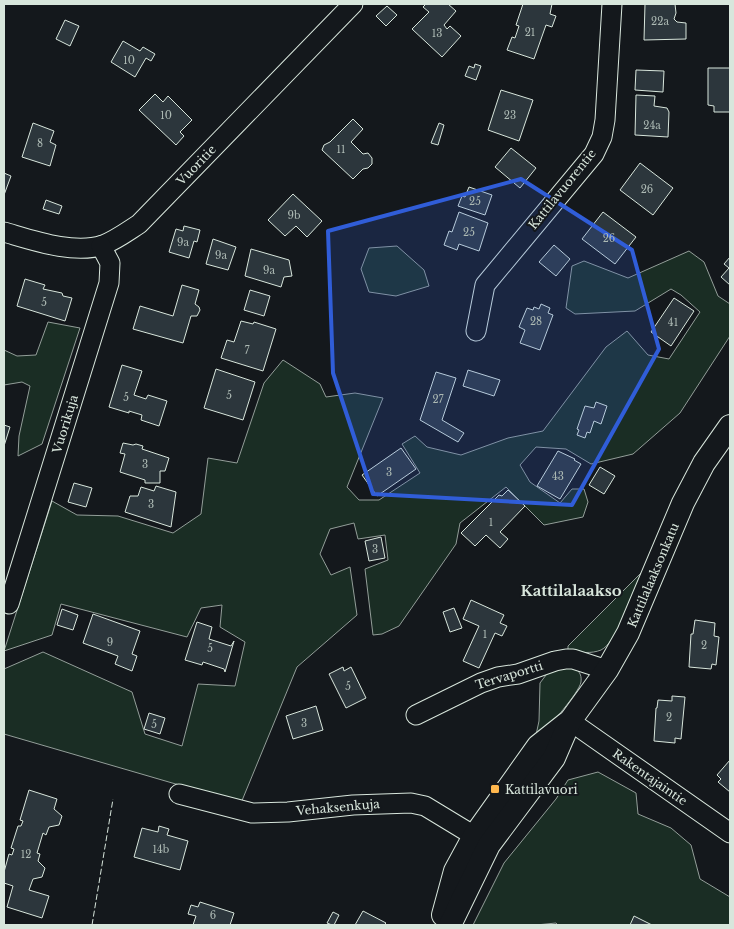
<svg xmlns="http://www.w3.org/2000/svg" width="734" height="929" font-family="'Libre Baskerville',serif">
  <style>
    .green { fill: #1a2d24; stroke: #939e99 }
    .building { fill: #2c363c; stroke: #d8e6dc }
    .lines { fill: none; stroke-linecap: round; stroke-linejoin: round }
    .minor-casing { stroke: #d8e6dc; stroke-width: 21 }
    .tertiary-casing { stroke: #d8e6dc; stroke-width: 24 }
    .minor { stroke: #14181c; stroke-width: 19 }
    .tertiary { stroke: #14181c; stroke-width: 22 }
    .fence { stroke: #d8e6dc; stroke-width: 1; stroke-dasharray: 6 2.5; stroke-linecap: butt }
    .marked { fill: #305dd8; fill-opacity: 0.2; stroke: #305dd8; stroke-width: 4; stroke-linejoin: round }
    .poi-dot { fill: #ffb74d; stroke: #14181c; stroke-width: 2 }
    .labels { text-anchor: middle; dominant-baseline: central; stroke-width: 4; stroke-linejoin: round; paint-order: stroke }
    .number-label { font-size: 10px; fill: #adbab4 }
    .street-label { font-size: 12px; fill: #d8e6dc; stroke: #14181c }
    .poi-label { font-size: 12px; fill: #d8e6dc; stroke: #14181c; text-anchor: start }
    .quarter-label { font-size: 15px; font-weight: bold; fill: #d8e6dc; stroke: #14181c }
  </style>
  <rect width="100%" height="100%" fill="#14181c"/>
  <g class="green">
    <polygon points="397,246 424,270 429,286 396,296 369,292 361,269 369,248"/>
    <polygon points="689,251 704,262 718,296 730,304 730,336 680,413 633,454 591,464 566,449 536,447 520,465 530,482 560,503 572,489 584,489 588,502 583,517 544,525 506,487 460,523 456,544 399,626 382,634 373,635 365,569 388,560 385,535 358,539 354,523 330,529 320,554 331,575 350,567 357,615 297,667 241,803 4,734 4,669 43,652 132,692 145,734 182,746 198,684 235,686 245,642 220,627 222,605 201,608 187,637 61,604 52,635 4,651 52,501 77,515 118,516 173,533 201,514 208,458 237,463 264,383 283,360 320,384 326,397 355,393 383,398 347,487 359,500 379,500 420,473 402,444 415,436 427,447 461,455 508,438 543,431 606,347 627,331 648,355 669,359 700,312 681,295 671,289 635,311 575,314 566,308 572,266 584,261 628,278"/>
    <polygon points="48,322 80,328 42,444 18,456 19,436 30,386 22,382 4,385 4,350 17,356 36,355"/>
    <path d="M 641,573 L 641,579 C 634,594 616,643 601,650 C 591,654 581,652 571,652 L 568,649 L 568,646 Z"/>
    <path d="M 571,666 C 578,670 582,673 581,682 C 579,693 549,726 540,737 L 536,735 L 539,721 L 540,683 L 549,671 Z"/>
    <polygon points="598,772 636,793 638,814 671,828 691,845 700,879 730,897 730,925 558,925 556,923 536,925 473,925 504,863 556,799 568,780"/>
  </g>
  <g class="building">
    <polygon points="426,4 448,4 456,11 444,25 447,29 450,26 461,36 442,57 412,29 429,12 423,7"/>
    <polygon points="523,4 552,4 550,14 556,16 552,27 546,25 534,59 507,50 512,37 515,38 519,26 516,25"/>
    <polygon points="645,4 675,4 676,13 674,19 677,22 686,23 686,39 644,40"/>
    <polygon points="387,6 397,15 386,26 376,16"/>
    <polygon points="65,20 79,26 70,46 56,39"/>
    <polygon points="123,41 140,51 143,47 155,54 151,61 146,58 135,77 111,62"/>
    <polygon points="475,64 481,66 476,80 465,76 469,66 474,68"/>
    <polygon points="708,68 730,68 730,112 714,112 714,106 708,105"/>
    <polygon points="636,70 664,71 663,92 635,90"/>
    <polygon points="501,90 533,100 519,141 488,130"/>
    <polygon points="155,94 163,102 168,96 192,120 180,132 184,136 176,145 139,110"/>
    <polygon points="636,95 655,96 654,106 667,108 669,112 668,137 635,135"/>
    <polygon points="353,119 363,129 351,142 363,154 368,153 372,158 372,164 368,168 363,169 353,179 322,150 324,145 330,142"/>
    <polygon points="33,123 54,131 50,142 56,145 50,166 22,157"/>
    <polygon points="439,123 444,125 438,145 431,143"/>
    <polygon points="511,148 536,168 520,188 495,167"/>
    <polygon points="640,163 673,188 653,215 620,190"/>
    <polygon points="4,173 11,176 4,195"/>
    <polygon points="469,187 492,195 485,215 458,206 462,196 465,197"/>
    <polygon points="293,194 322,221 307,237 296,226 285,236 268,220"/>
    <polygon points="46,200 62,206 59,214 43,209"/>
    <polygon points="459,212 488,223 479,251 459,244 457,250 444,245 449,231 452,232"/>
    <polygon points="603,212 636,237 615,264 582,239"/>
    <polygon points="184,226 200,230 197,242 194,241 189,258 169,252 176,229 183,231"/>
    <polygon points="213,239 236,247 228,270 206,264"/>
    <polygon points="554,245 570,259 556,276 539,262"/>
    <polygon points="251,249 289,260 292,276 284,277 281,287 245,276"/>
    <polygon points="730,257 730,285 721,277 729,268 724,264"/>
    <polygon points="25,279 45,285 43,289 62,293 63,296 72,298 65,321 17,306"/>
    <polygon points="182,285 199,290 195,304 199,307 200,310 197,316 191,316 183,343 133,329 140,306 173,316"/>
    <polygon points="250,290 270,296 264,316 244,310"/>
    <polygon points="674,298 694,311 671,346 651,332"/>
    <polygon points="541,304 550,308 548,313 553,315 540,350 520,343 525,330 519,327 527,308 533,310 534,307 539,309"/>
    <polygon points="241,321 253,324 254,322 276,329 263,371 221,358 227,340 234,342"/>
    <polygon points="122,365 142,371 134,395 146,399 148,395 167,401 159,426 141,420 142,415 129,411 129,413 109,407"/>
    <polygon points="216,369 255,382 243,420 204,408"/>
    <polygon points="468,370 500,380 494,396 463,386"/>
    <polygon points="436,372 456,378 442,420 464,433 458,442 420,420"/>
    <polygon points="596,402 607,406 601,424 594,421 590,433 587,432 585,438 577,435 579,430 577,429 585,406 594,408"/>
    <polygon points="4,425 10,427 4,446"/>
    <polygon points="123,443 133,445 136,444 143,446 142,449 169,458 165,471 160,471 160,483 145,483 145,480 120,472 125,454 120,453"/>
    <polygon points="401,448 416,469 377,496 362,475"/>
    <polygon points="558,451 575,459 574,460 581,464 560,499 537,486"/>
    <polygon points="600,467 615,476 604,494 589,485"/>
    <polygon points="74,483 92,488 86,507 68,502"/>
    <polygon points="156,486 176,492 171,527 125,512 130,496 138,496 141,487 154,491"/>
    <polygon points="508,490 525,506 500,532 508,539 500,548 486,535 475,546 461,533 499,495 502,496"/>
    <polygon points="381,537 385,558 369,561 365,541"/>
    <polygon points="471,600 504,615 500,623 507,626 502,636 495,633 479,668 463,661 479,626 463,619"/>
    <polygon points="454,608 462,628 450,632 443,612"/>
    <polygon points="62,609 78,615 73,630 57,625"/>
    <polygon points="93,614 140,631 132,654 137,656 132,671 115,664 118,656 83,643"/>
    <polygon points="695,620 715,623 714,636 719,637 716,665 712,664 711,669 689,667 691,634 693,634"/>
    <polygon points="197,622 212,627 209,639 231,646 234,641 225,672 224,669 203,662 202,665 185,660"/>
    <polygon points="343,667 344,671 351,667 366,698 346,708 329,674"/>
    <polygon points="672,696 685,697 681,739 675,738 675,743 654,741 656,708 657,708 658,700 672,701"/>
    <polygon points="316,706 323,730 293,739 286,716"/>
    <polygon points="149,713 165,718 160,734 144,729"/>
    <polygon points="730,760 730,792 718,782 721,779 717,775"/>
    <polygon points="29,790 57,799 54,809 62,816 59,825 49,827 46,835 43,833 37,853 40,854 38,861 45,868 42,877 33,879 29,890 49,896 42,918 7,907 13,886 4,883 4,872 9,854 12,855 14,849 11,848 18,826 21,826 23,821 20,820"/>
    <polygon points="159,826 169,829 167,835 188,841 180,870 134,857 142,828 158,832"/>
    <polygon points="200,902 234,913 230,925 193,925 196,916 188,914 191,905 198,907"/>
    <polygon points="363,911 386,923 384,925 355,925"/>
    <polygon points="333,912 339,915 334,925 332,925 327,923"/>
    <polygon points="634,916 652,925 630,925"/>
  </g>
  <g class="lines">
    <defs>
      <g id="minor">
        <path d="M 4,232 C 32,240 74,255 103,245 C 116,240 128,231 139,224 L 353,4"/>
        <polyline points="476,331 485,285 594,154 602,137 605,120 612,4"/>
        <polyline points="9,604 109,283 110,263 101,246"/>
        <polyline points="416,715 481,683 498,677 518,674 555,661 566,659 573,659 607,670"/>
        <polyline points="570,721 730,833"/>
        <polyline points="179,794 252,813 288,812 353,805 411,803 425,806 486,843"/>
      </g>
      <g id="tertiary">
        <polyline points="443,915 455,871 474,836 538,746 567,723"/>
        <polyline points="450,925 489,845 554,758 570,721 607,670 628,633 683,503 704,463 730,426"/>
      </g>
    </defs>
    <use href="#minor" class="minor-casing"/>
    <use href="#tertiary" class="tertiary-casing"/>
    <use href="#minor" class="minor"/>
    <use href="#tertiary" class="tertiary"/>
    <polyline class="fence" points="92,925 113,799"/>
  </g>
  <path class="marked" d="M 521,179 L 632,250 L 659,349 L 572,505 L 373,494 L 333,373 L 328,231 Z"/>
  <rect class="poi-dot" x="490" y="784" width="10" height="10" rx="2.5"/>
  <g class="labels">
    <g class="number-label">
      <text x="660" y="21">22a</text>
      <text x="530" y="32">21</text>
      <text x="437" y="33">13</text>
      <text x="129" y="60">10</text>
      <text x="166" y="115">10</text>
      <text x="510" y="115">23</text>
      <text x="652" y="125">24a</text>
      <text x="40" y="143">8</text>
      <text x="341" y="149">11</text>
      <text x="647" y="189">26</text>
      <text x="475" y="201">25</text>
      <text x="294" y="215">9b</text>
      <text x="469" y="232">25</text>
      <text x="609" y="238">26</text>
      <text x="183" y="242">9a</text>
      <text x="221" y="255">9a</text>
      <text x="269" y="270">9a</text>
      <text x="44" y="302">5</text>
      <text x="536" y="321">28</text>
      <text x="673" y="322">41</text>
      <text x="247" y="350">7</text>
      <text x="229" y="395">5</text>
      <text x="126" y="397">5</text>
      <text x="438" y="399">27</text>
      <text x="145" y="464">3</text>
      <text x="389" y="472">3</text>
      <text x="558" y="476">43</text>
      <text x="151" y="504">3</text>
      <text x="491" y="522">1</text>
      <text x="375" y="549">3</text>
      <text x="485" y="634">1</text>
      <text x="110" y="642">9</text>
      <text x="704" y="645">2</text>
      <text x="210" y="648">5</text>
      <text x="348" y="686">5</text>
      <text x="669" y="717">2</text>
      <text x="304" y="723">3</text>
      <text x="154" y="724">5</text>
      <text x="161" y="849">14b</text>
      <text x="26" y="854">12</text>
      <text x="213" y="915">6</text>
    </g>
    <g class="street-label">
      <text transform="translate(196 165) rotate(-46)">Vuoritie</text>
      <text transform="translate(562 189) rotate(-51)">Kattilavuorentie</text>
      <text transform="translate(65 424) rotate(-73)">Vuorikuja</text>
      <text transform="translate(653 575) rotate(-67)">Kattilalaaksonkatu</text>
      <text transform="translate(509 675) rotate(-17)">Tervaportti</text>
      <text transform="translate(650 777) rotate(35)">Rakentajaintie</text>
      <text transform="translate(338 807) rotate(-5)">Vehaksenkuja</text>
    </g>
    <g class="poi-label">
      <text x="505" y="789">Kattilavuori</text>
    </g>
    <g class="quarter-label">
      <text x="571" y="590">Kattilalaakso</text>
    </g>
  </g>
  <rect width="734" height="929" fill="none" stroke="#d8e6dc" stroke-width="10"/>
</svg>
